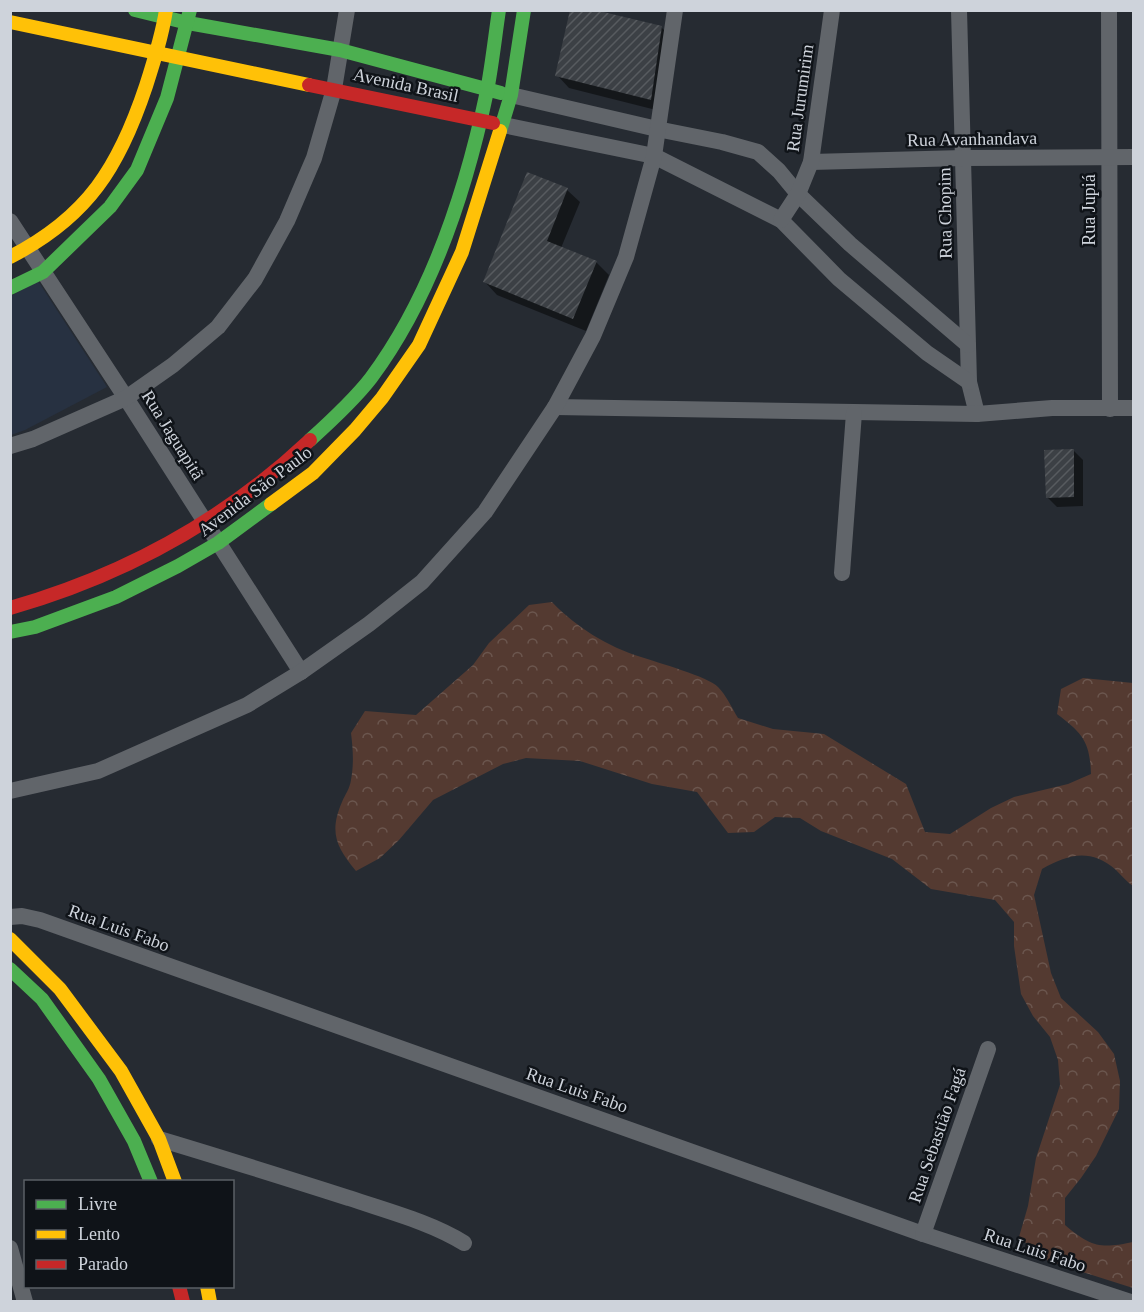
<svg xmlns="http://www.w3.org/2000/svg" width="1144" height="1312" font-family="Georgia,serif">
  <style>
    .built { fill: #273141 }
    .forest { fill: url(#forest-crowns) }
    .shadow { fill: #0007 }
    .building { fill: url(#building-hatch) }
    .lines { fill: none; stroke-linecap: round; stroke-linejoin: round }
    .street { stroke: #61656a; stroke-width: 16 }
    .fast { stroke: #4caf50; stroke-width: 14 }
    .slow { stroke: #ffc107; stroke-width: 14 }
    .jam { stroke: #c62828; stroke-width: 14 }
    .labels { text-anchor: middle; dominant-baseline: central; stroke-width: 5; stroke-linejoin: round; paint-order: stroke }
    .street-label { font-size: 18px; fill: #ced3db; stroke: #0f1318 }
  </style>
  <defs>
    <pattern id="forest-crowns" width="20" height="18" patternUnits="userSpaceOnUse" patternTransform="scale(1.5)"><rect width="20" height="18" fill="#543a31"/><path d="M2 6a3 3 0 1 1 6 0M12 15a3 3 0 1 1 6 0" fill="none" stroke="#6b564e"/></pattern>
    <pattern id="building-hatch" width="6" height="6" patternUnits="userSpaceOnUse" patternTransform="scale(1.5)"><rect width="6" height="6" fill="#3c4045"/><path d="M-1 1l2-2M0 6l6-6M5 7l2-2" fill="none" stroke="#575b5f"/></pattern>
  </defs>
  <rect width="100%" height="100%" fill="#262b32"/>
  <polygon class="built" points="38,281 107,387 25,430 11,435 11,296"/>
  <path class="forest" d="M 552,602 C 576,627 608,647 641,657 C 656,662 709,677 718,687 C 726,695 732,708 738,718 L 773,729 L 824,734 L 906,784 L 925,832 L 950,834 L 991,808 L 1014,797 L 1068,784 L 1091,774 C 1090,741 1082,733 1057,714 L 1061,689 L 1083,678 L 1133,683 L 1133,886 C 1127,882 1122,876 1116,870 C 1090,848 1069,854 1042,869 L 1034,895 L 1051,973 L 1061,998 L 1098,1032 L 1114,1054 L 1120,1081 L 1119,1109 L 1096,1156 L 1081,1178 L 1065,1198 L 1065,1225 C 1091,1247 1100,1249 1133,1242 L 1133,1288 L 1048,1261 L 1019,1237 L 1028,1206 L 1036,1158 L 1060,1085 L 1058,1060 L 1050,1037 L 1033,1016 L 1021,994 L 1014,946 L 1014,922 L 995,900 L 931,889 L 892,859 L 821,831 L 800,818 L 775,817 L 754,832 L 728,833 L 697,792 L 652,784 L 580,761 L 526,758 L 503,764 L 433,800 L 399,840 L 380,858 L 356,871 C 336,847 329,832 342,802 C 345,795 350,788 351,780 C 354,764 353,749 351,733 L 365,711 L 416,715 L 473,665 L 489,643 L 529,605 Z"/>
  <g class="shadow">
    <polygon points="661,27 674,40 664,112 569,88 557,75"/>
    <polygon points="528,174 567,190 580,202 561,248 596,262 609,275 586,331 497,295 485,282"/>
    <polygon points="1074,451 1083,460 1083,506 1057,507 1047,497"/>
  </g>
  <g class="building">
    <polygon points="570,10 595,10 662,26 651,100 555,76"/>
    <polygon points="527,172 568,188 547,241 597,261 573,319 483,282"/>
    <polygon points="1074,449 1074,497 1046,498 1044,450"/>
  </g>
  <g class="lines">
    <g class="street">
      <polyline points="959,10 969,382 977,414"/>
      <polyline points="1109,10 1110,409"/>
      <polyline points="511,95 657,129 722,142 758,152 779,171 798,194 850,244 968,345"/>
      <polyline points="503,125 654,156 781,220 839,279 927,353 969,382"/>
      <polyline points="811,162 963,158 1134,157"/>
      <polyline points="781,220 798,194 811,162 832,10"/>
      <polyline points="10,221 126,398 301,672"/>
      <polyline points="555,407 977,414 1052,408 1134,408"/>
      <polyline points="10,446 33,439 126,398 173,365 218,327 255,279 287,221 314,158 334,89 347,10"/>
      <polyline points="842,573 854,413"/>
      <polyline points="10,791 98,771 247,705 301,672 369,624 422,582 485,512 555,407 593,336 626,257 654,156 675,10"/>
      <polyline points="10,917 22,916 40,920 923,1234 1131,1302"/>
      <path d="M 159,1139 C 223,1158 286,1178 349,1198 C 387,1211 430,1222 464,1243"/>
      <polyline points="923,1234 988,1049"/>
      <polyline points="10,1248 25,1302"/>
    </g>
    <g class="fast">
      <polyline points="135,10 188,23 340,50 501,93"/>
      <polyline points="500,131 511,95 524,10"/>
      <polyline points="10,288 43,272 110,207 137,170 167,98 190,10"/>
      <path d="M 310,440 C 330,422 354,400 371,378 C 432,296 466,191 487,91 C 492,65 495,37 499,10"/>
      <polyline points="10,632 35,627 116,597 178,566 218,543 271,504"/>
      <polyline points="10,969 42,999 99,1079 134,1141 151,1182"/>
    </g>
    <g class="slow">
      <polyline points="10,22 309,85"/>
      <path d="M 10,257 C 88,217 119,167 146,86 C 154,61 162,36 166,10"/>
      <polyline points="271,504 313,473 355,430 382,398 419,345 462,252 500,131"/>
      <polyline points="10,939 60,989 121,1071 159,1139 175,1182"/>
      <polyline points="207,1286 210,1302"/>
    </g>
    <g class="jam">
      <polyline points="309,85 493,123"/>
      <path d="M 10,608 C 122,576 225,520 310,440"/>
      <polyline points="179,1286 183,1302"/>
    </g>
  </g>
  <g class="labels">
    <g class="street-label">
      <text transform="translate(406 85) rotate(12)">Avenida Brasil</text>
      <text transform="translate(800 98) rotate(-82)">Rua Jurumirim</text>
      <text transform="translate(972 139) rotate(-1)">Rua Avanhandava</text>
      <text transform="translate(1089 210) rotate(-90)">Rua Jupiá</text>
      <text transform="translate(945 213) rotate(-91)">Rua Chopim</text>
      <text transform="translate(173 435) rotate(58)">Rua Jaguapitã</text>
      <text transform="translate(255 491) rotate(-37)">Avenida São Paulo</text>
      <text transform="translate(119 928) rotate(20)">Rua Luis Fabo</text>
      <text transform="translate(577 1090) rotate(19)">Rua Luis Fabo</text>
      <text transform="translate(937 1135) rotate(-71)">Rua Sebastião Fagá</text>
      <text transform="translate(1035 1250) rotate(18)">Rua Luis Fabo</text>
    </g>
  </g>
  <rect width="1144" height="1312" fill="none" stroke="#ced3db" stroke-width="24"/>
  <rect x="24" y="1180" width="210" height="108" fill="#0f1318" stroke="#5b6066" stroke-width="1.5"/>
  <rect x="36" y="1200" width="30" height="9" fill="#4caf50" stroke="#5b6066" stroke-width="1.5"/>
  <text x="78" y="1210" font-size="18" fill="#ced3db">Livre</text>
  <rect x="36" y="1230" width="30" height="9" fill="#ffc107" stroke="#5b6066" stroke-width="1.5"/>
  <text x="78" y="1240" font-size="18" fill="#ced3db">Lento</text>
  <rect x="36" y="1260" width="30" height="9" fill="#c62828" stroke="#5b6066" stroke-width="1.5"/>
  <text x="78" y="1270" font-size="18" fill="#ced3db">Parado</text>
</svg>
